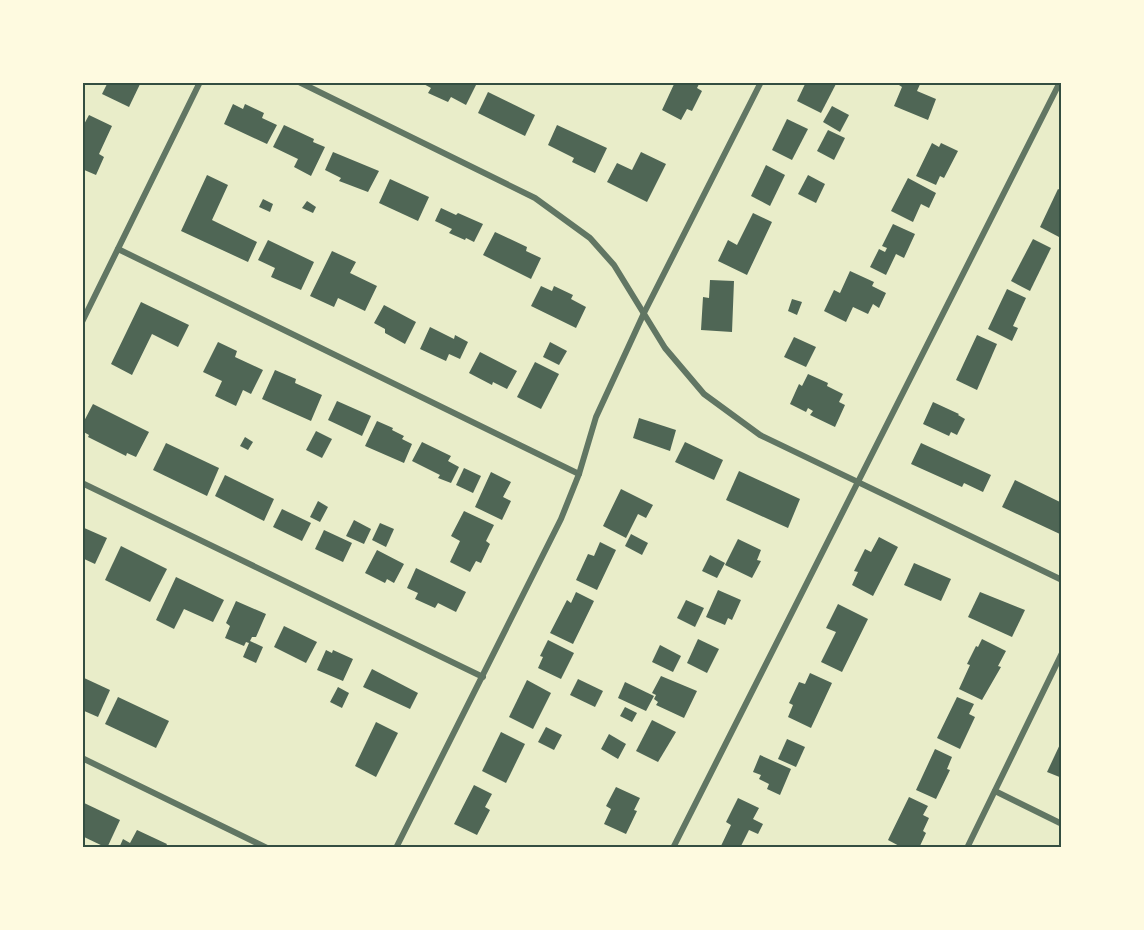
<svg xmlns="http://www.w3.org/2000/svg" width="1144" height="930" font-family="Bitter,serif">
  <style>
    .building { fill: #4f6655 }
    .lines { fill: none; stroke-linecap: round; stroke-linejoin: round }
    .minor { stroke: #617663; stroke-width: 6 }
    .neatline { fill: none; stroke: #344e41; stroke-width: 2 }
  </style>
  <rect width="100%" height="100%" fill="#e9edc9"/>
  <g class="building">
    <polygon points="108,82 141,82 129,107 102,94"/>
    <polygon points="420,82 471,82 476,85 466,105 451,97 448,102 428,93 431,88"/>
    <polygon points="675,82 700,82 697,88 702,91 692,111 687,109 681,120 662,110"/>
    <polygon points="806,82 837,82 821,113 797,101"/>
    <polygon points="900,82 921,82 917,91 936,99 928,120 894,106 902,87 899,85"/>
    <polygon points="488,92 535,115 525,136 478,113"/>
    <polygon points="233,104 243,109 245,104 264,113 262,118 277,125 267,144 224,124"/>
    <polygon points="832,106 849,115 840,132 823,122"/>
    <polygon points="89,115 112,126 99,154 104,157 96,175 82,169 82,128"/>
    <polygon points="787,119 808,129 792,160 772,150"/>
    <polygon points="284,125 314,139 313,142 325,147 311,176 294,167 298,159 273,147"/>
    <polygon points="557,125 607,148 595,173 572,162 574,158 548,145"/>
    <polygon points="828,130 845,138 834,160 817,151"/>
    <polygon points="932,143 939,147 941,143 958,151 944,178 940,176 936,185 916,176"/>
    <polygon points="333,152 379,171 368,192 339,181 341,178 325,170"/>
    <polygon points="641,152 666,164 647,202 607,182 617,163 632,170"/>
    <polygon points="766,165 785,175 770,206 751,196"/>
    <polygon points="207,175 228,185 212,220 257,242 248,262 181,231"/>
    <polygon points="808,175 825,184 816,203 798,194"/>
    <polygon points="908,178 936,193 929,208 921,204 913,222 891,211"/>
    <polygon points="390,179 429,197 418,221 379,203"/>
    <polygon points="1058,189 1062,191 1062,232 1059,237 1040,227"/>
    <polygon points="263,199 273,204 270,212 259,207"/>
    <polygon points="307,201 316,207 313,213 302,208"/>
    <polygon points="441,208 456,215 458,213 483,224 474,242 466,238 465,240 449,233 452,229 435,221"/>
    <polygon points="753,213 772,222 747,275 718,261 728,240 737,245"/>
    <polygon points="893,224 915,234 904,258 896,254 886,275 870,267 879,249 885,252 887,248 882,246"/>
    <polygon points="495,232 527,247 526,251 541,258 531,279 483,255"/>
    <polygon points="1033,239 1051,248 1030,291 1011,281"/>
    <polygon points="268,240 314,262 301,290 271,277 275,268 258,260"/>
    <polygon points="332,251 356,262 350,273 377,286 365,311 338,298 334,307 310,296"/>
    <polygon points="850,271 874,282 872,286 886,293 879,308 873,304 868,314 853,307 846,322 824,311 834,290 840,293"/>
    <polygon points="710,280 734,281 732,332 701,330 703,297 709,298"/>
    <polygon points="541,286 552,291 554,286 573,295 571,299 586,307 576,328 531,306"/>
    <polygon points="1007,289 1026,298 1013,326 1018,328 1012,341 988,329"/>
    <polygon points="792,299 802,302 797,315 788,311"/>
    <polygon points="141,302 189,325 178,347 152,334 132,375 111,364"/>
    <polygon points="384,305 416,322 405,344 385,333 385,329 374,323"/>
    <polygon points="430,327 454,339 455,335 468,342 460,359 449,354 446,361 420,349"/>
    <polygon points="977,335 997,344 977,390 956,380"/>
    <polygon points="794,337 816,347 806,367 784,357"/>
    <polygon points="218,342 237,351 235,357 263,370 251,394 243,390 236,406 215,396 222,381 203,372"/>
    <polygon points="550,342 567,351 559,365 543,357"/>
    <polygon points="480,352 517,371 507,389 493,382 492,385 469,373"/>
    <polygon points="535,362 559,374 541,409 517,397"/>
    <polygon points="275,370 296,379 295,383 322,395 311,421 262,399"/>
    <polygon points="808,374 828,383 827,386 843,394 839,402 845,405 835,427 810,415 813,411 808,408 806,412 790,404 799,384 802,386"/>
    <polygon points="337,401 371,416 362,436 328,420"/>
    <polygon points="933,402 959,414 958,415 965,419 957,435 951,432 949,436 923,424"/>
    <polygon points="93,404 149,432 136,457 127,453 126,456 88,437 89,435 82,431 82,425"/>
    <polygon points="639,418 676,430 670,451 633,438"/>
    <polygon points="377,421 393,428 392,430 404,436 402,439 412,444 404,463 365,446"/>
    <polygon points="316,431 332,439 322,458 306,450"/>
    <polygon points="245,437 253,442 248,450 240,446"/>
    <polygon points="422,442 451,456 448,461 459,467 451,483 438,478 440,475 412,461"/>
    <polygon points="685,442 723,460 714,480 675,462"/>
    <polygon points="166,443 219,468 207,496 153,470"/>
    <polygon points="921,443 991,475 983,492 964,483 962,487 911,464"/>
    <polygon points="464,468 481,476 473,493 456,485"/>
    <polygon points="739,471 800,499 788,528 726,500"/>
    <polygon points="491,472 511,482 503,497 511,501 502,520 475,507"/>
    <polygon points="225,475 274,499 264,521 215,496"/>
    <polygon points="1015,480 1062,503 1062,535 1002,507"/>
    <polygon points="621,489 653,505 646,518 638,514 626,538 603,526"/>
    <polygon points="318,501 328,507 320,522 310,517"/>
    <polygon points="282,509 311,523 302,541 273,527"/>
    <polygon points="464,511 494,525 486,541 490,544 481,563 476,561 470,572 450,562 460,541 451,536"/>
    <polygon points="354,520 371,529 364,544 346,536"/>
    <polygon points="380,523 394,529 386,547 372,540"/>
    <polygon points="82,527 107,538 95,564 82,558"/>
    <polygon points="324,530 352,543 343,562 315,549"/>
    <polygon points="631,534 648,543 642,555 625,546"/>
    <polygon points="879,537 898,547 873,596 852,585 858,572 854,571 865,549 871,552"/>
    <polygon points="738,539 761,550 757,560 761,561 752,578 725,565"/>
    <polygon points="600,542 616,550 597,590 576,580 588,554 594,556"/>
    <polygon points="121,546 167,569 150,602 105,580"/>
    <polygon points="377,550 404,564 394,583 387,579 385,583 365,573"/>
    <polygon points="710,555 725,563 717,578 702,571"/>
    <polygon points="914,563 951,579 941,601 904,585"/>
    <polygon points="416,568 466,592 456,612 438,603 435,608 415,599 418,593 407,588"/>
    <polygon points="176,577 224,600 213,622 184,609 174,629 156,620"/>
    <polygon points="718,590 741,600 732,620 728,618 725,625 706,617"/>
    <polygon points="576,592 594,601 573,644 550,633 567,600 571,603"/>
    <polygon points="980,592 1025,610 1012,637 968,617"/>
    <polygon points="686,600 704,608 695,627 677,618"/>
    <polygon points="236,601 266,614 256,637 252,637 250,641 263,647 256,663 243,657 249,643 246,642 244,646 225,638 230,626 226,623"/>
    <polygon points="838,604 868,619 842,672 821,662 836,632 826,628"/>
    <polygon points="284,626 317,642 306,663 274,647"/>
    <polygon points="698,639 719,649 707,673 687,663"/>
    <polygon points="982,639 1006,651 998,666 1001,667 982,700 959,689 970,665 967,664 976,646 978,647"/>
    <polygon points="548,640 574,653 561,679 538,668 543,657 540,656"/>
    <polygon points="660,645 681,656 673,672 652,662"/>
    <polygon points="326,650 332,653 333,650 353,659 343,681 317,670"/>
    <polygon points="372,669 418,693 410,709 363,687"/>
    <polygon points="810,673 832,683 811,728 788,717 793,705 789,703 799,682 805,684"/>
    <polygon points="661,676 697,691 684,718 656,705 658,702 654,699 656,695 652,693"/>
    <polygon points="82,677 110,690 98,717 82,710"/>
    <polygon points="578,679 603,691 595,707 570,695"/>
    <polygon points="527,680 551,693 533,729 509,717"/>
    <polygon points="625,682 654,696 646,711 618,698"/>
    <polygon points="338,687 349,693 342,708 330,702"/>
    <polygon points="118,697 169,721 156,748 105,724"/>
    <polygon points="957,697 974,704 969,714 975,717 960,749 937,738"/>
    <polygon points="625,707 637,713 632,722 620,716"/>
    <polygon points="652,720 676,732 658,762 636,751"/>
    <polygon points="376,722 398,733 376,777 355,766"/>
    <polygon points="546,727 562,735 554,750 538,742"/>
    <polygon points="501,732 525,744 506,783 482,771"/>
    <polygon points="609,734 626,744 618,759 601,749"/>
    <polygon points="787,739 805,747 796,767 778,759"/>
    <polygon points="1062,740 1062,778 1047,772"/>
    <polygon points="935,749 952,757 947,769 950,770 936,799 916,790"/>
    <polygon points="760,755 791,769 780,795 767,789 769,784 759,779 761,775 753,772"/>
    <polygon points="474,785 492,794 485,807 490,810 477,835 454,824"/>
    <polygon points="616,787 640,798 634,810 637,811 626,834 604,824 611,809 606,806"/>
    <polygon points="909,797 928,806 923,815 929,818 923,831 926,833 919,848 903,848 888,840"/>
    <polygon points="738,798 759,808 753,819 763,824 758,834 749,830 740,848 720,848 731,825 726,822"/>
    <polygon points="82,802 120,820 107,848 82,836"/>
    <polygon points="137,830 167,844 165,848 119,848 123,839 130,843"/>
  </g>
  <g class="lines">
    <g class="minor">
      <polyline points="299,82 535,198 590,238 614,265 665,348 704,394 760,435 1062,580"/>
      <polyline points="118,249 579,474"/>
      <polyline points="82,322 200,82"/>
      <polyline points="82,483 483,677"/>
      <polyline points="82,758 267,848"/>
      <polyline points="995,791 1062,824"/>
      <polyline points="396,848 561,519 579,474 596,417 644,313 761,82"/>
      <polyline points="673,848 1060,82"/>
      <polyline points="967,848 1062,653"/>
    </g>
  </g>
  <rect width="1144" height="930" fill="none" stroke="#fefae0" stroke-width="168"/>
  <rect x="84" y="84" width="976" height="762" class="neatline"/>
</svg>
